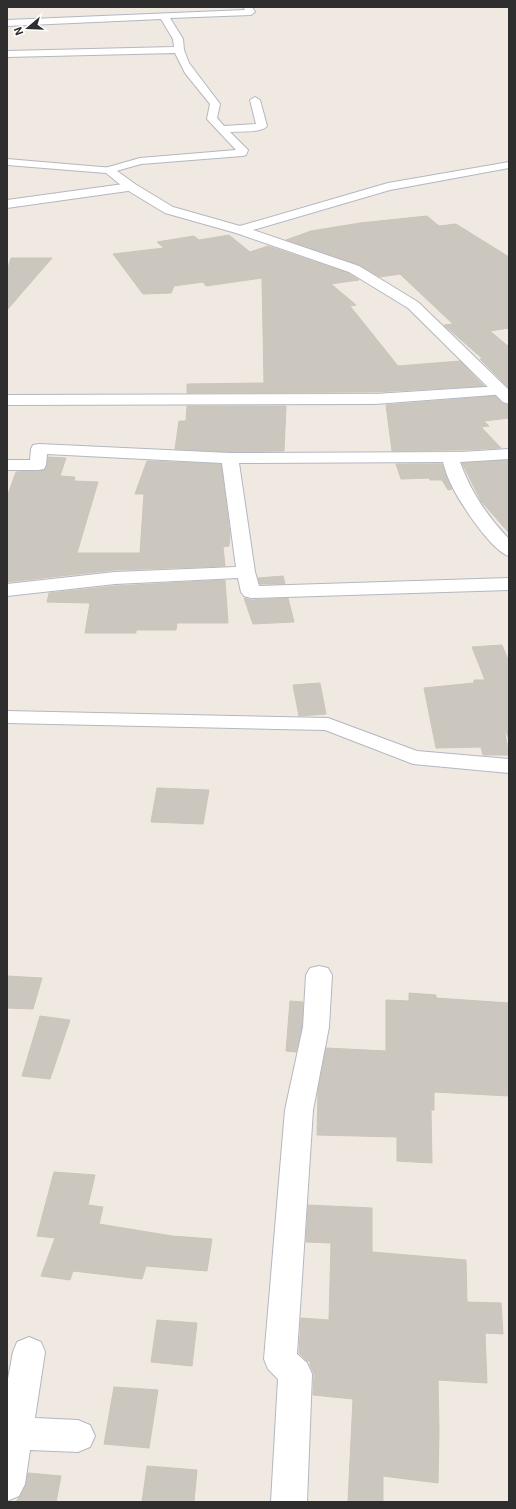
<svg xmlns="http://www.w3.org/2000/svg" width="516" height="1509" font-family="Roboto,sans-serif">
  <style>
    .building { fill: #cbc7bf; stroke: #cbc5ba }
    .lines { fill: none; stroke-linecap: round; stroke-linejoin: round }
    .minor-casing { stroke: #b4b7c1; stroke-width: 2 }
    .tertiary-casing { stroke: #b4b7c1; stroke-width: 2 }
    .minor { fill: #fff; fill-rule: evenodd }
    .tertiary { fill: #fff; fill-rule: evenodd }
  </style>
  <rect width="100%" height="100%" fill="#efe9e1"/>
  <g class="building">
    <polygon points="427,216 439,226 456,224 509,257 509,328 490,331 509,347 509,388 480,359 483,359 444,325 453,324 400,274 380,277 359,265 286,240 311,231 360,223"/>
    <polygon points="229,235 250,252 268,246 348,273 359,280 331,284 356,305 350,306 398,366 460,361 484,386 375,392 187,393 187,384 264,383 262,278 206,286 203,282 174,286 171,293 143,294 113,254 164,248 157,242 194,236 199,240"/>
    <polygon points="11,258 52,258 7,310 7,271"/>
    <polygon points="495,396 502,403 509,405 509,418 484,421 489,426 481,427 501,448 461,450 392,451 386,405"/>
    <polygon points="187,406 286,406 284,451 230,452 175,449 179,421 186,421"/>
    <polygon points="48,457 66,458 60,476 75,477 74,481 98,482 77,553 140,553 144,494 135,494 147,461 221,464 230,534 229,546 223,547 225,566 115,570 7,582 7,497 16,472 44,470 47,466"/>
    <polygon points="509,460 509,533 481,501 462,463"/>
    <polygon points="396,464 442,464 452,489 448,490 442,480 430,480 429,478 401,479"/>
    <polygon points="283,576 285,584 260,584 258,578"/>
    <polygon points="225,580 228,623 177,623 176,630 136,630 136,633 85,633 90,603 47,602 49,593 115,586"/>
    <polygon points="244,598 251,600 288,598 294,622 253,624"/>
    <polygon points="502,645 509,662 509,737 508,737 504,728 509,755 483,755 481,747 436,748 424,688 474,683 474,680 485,680 472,647"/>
    <polygon points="320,683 326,714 299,716 293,685"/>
    <polygon points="157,788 209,790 203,824 151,822"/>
    <polygon points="7,976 42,978 33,1009 7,1008"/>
    <polygon points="409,993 436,995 436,998 509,1003 509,1096 434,1092 434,1110 431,1110 432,1163 397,1161 397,1137 317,1135 318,1090 326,1048 386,1051 386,1000 409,1001"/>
    <polygon points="290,1001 303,1002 302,1027 296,1052 286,1051"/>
    <polygon points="40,1016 70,1020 50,1079 22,1076"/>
    <polygon points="54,1172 95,1175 88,1205 103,1207 99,1224 172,1236 212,1239 207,1271 146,1266 142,1279 73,1271 70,1280 41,1276 55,1238 37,1236"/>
    <polygon points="308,1205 372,1208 372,1252 466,1260 467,1302 501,1303 503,1334 485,1333 487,1383 438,1380 439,1431 438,1483 383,1476 383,1502 348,1502 353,1399 313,1395 314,1374 310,1365 310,1361 307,1361 299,1353 301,1318 329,1320 331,1243 306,1242"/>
    <polygon points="157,1320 197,1323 192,1366 151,1362"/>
    <polygon points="114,1387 158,1390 149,1448 104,1444"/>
    <polygon points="147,1466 197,1470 194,1502 142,1502"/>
    <polygon points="28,1473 61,1476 56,1502 16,1502 26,1485"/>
  </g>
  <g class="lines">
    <defs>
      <g id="minor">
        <path d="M 243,7 L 252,7 L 255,12 L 251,15 L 170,18 L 183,39 L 184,50 L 189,63 L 220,104 L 217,118 L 224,126 L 256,124 L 250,100 L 255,97 L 260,100 L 267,126 C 262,133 240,131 230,132 L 248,150 L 246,155 L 242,156 L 141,164 L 109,173 L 105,172 L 103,170 L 105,168 L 140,158 L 236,150 L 207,119 L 210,104 L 185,73 L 175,53 L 7,57 L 7,51 L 174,47 L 173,39 L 161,19 L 7,26 L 7,20 L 245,10 Z"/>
        <polygon points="131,183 135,184 137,187 135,190 7,208 7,200"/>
        <polygon points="501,386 506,388 509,391 506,394 375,404 7,405 7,395 375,394"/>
        <path d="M 39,444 L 230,453 L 461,452 L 509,449 L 509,459 L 460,462 C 471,492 487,516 509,539 L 509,556 C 491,551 458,500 450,482 C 447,476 445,469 443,462 L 239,463 L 255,572 L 259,586 L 509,578 L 509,590 L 251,598 L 244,596 L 241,592 L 238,578 L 115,584 L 7,596 L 7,584 L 115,572 L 236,567 L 222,463 L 47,454 L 46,465 L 44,469 L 38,470 L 7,470 L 7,460 L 30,460 L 31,449 L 33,445 Z"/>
        <polygon points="7,711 328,718 417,751 509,759 509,773 413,764 325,730 7,723"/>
        <polygon points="319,966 328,968 332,975 329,1027 313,1110 297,1354 307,1363 312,1374 307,1502 271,1502 278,1379 268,1369 264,1359 285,1110 303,1027 306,975 310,968"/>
        <polygon points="29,1337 41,1342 45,1352 35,1418 78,1420 90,1425 95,1436 90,1447 78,1452 30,1450 25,1484 19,1496 7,1501 7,1384 13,1352 17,1342"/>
      </g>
      <polygon id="tertiary" points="7,159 113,168 135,184 173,207 240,226 388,183 509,162 509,168 390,190 253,230 359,266 418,302 509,390 509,404 503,402 408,308 349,272 236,233 165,213 127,190 106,173 7,165"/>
    </defs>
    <use href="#minor" class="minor-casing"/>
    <use href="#tertiary" class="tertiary-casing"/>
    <use href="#minor" class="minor"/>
    <use href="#tertiary" class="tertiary"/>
  </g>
  <rect width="516" height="1509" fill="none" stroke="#2e2e2e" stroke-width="16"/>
  <g transform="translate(28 28) rotate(251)" stroke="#ffffff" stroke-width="3" paint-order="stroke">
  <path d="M0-3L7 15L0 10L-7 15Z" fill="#2e2e2e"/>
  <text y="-6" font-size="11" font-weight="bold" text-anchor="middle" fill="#2e2e2e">N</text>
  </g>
</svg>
